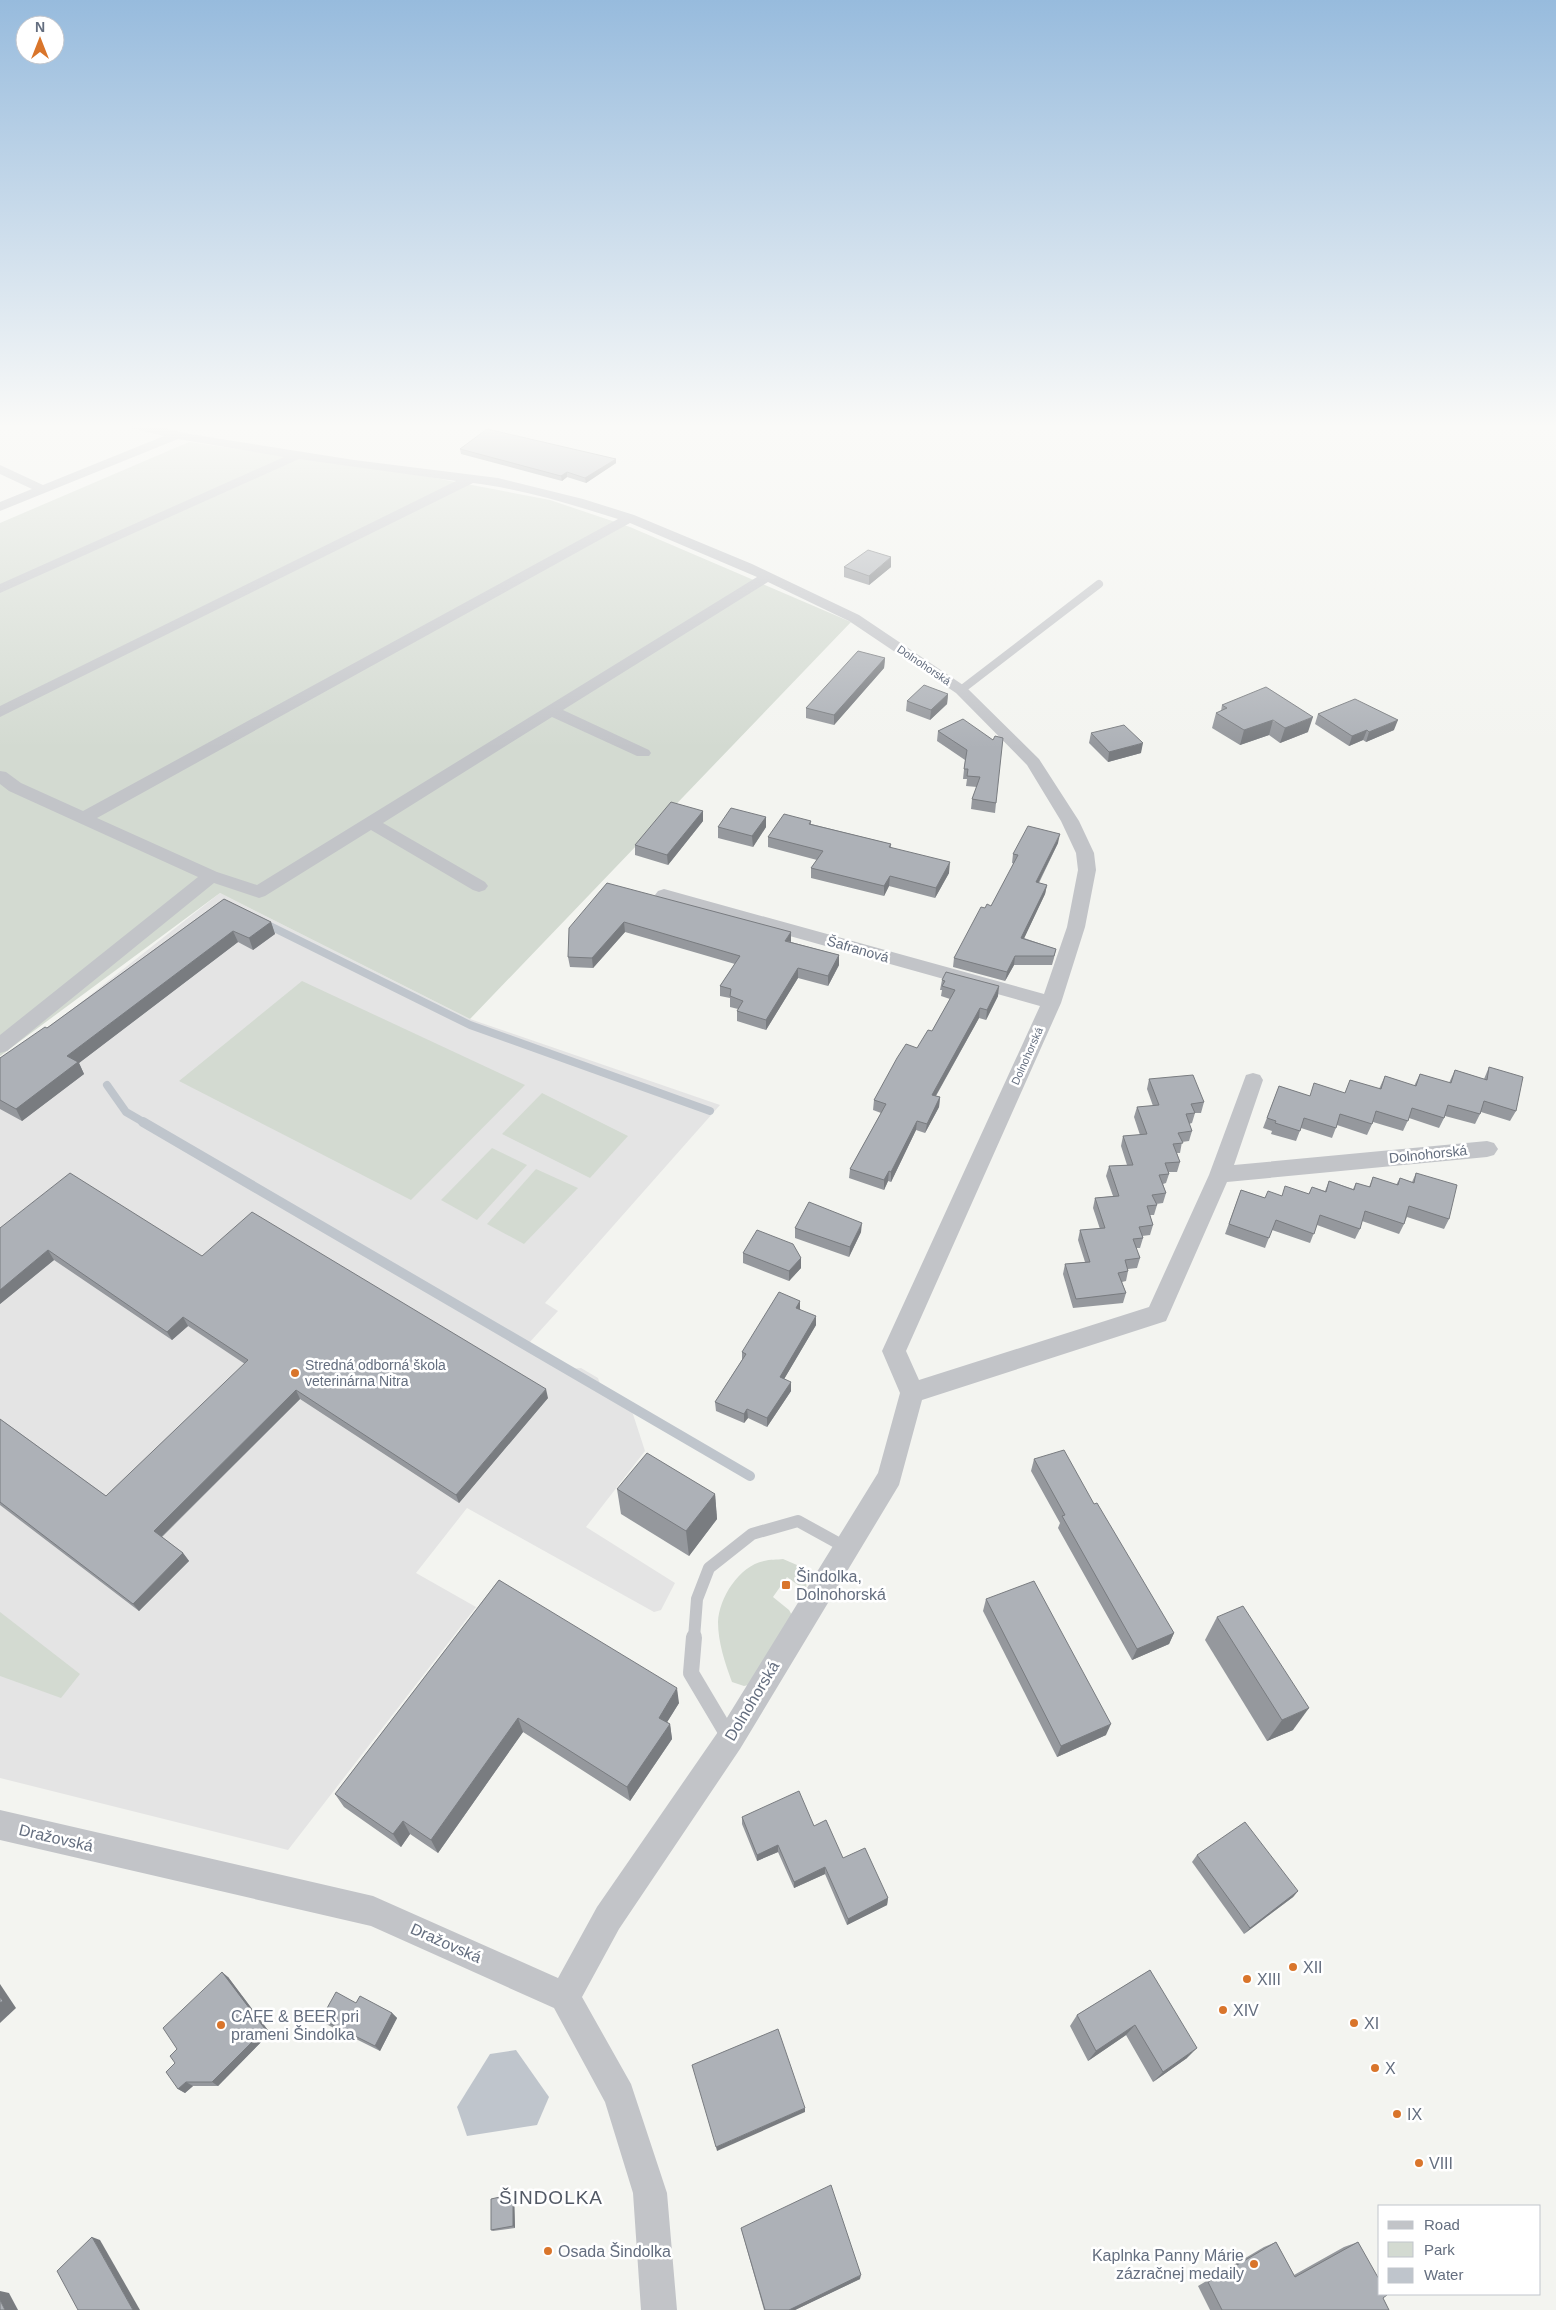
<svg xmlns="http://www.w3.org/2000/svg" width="1556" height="2310" font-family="Helvetica,sans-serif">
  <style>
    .built { fill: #e4e4e4 }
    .green { fill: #d3dad1 }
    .water { fill: #bfc5cc }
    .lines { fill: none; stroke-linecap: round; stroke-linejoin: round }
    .stream-far1 { stroke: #bfc5cc; stroke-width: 8 }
    .stream { stroke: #bfc5cc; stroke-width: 10 }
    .lane-far2 { stroke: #c2c4c8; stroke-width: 8 }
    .lane-far1 { stroke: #c2c4c8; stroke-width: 12 }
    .lane { stroke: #c2c4c8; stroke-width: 16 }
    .street { fill: #c2c4c8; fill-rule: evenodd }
    .wall { fill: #95989d }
    .shaded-wall { fill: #797c80 }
    .building { fill: #adb1b7; stroke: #797c80 }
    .poi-dot { fill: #d9752b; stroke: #fff; stroke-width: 2 }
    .labels { text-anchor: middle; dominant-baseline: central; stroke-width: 5; stroke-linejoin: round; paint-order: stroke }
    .far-street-label { font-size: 11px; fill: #646e7f; stroke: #fff }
    .street-label { font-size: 14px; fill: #646e7f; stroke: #fff }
    .poi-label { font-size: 14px; fill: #646e7f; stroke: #fff; text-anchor: start }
    .near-poi-label { font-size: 16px; fill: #646e7f; stroke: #fff; text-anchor: start }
    .near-street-label { font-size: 16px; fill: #646e7f; stroke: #fff }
    .near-quarter-label { font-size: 19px; letter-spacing: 1px; fill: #525965; stroke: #fff }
  </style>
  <rect width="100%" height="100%" fill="#f3f4f0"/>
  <polygon class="built" points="220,893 470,1019 720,1105 545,1303 558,1311 529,1343 571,1369 581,1368 598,1378 601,1387 629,1402 645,1451 586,1527 675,1583 661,1610 654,1612 467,1508 416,1573 476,1607 288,1850 0,1778 0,1066"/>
  <g class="green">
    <polygon points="189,442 430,477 550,500 630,527 851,622 470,1019 220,893 0,1056 0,523"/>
    <polygon points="302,981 525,1085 411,1200 179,1081"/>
    <polygon points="542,1093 628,1136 590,1178 502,1134"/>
    <polygon points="492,1148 527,1165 477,1220 441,1200"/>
    <polygon points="536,1169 578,1188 524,1244 487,1224"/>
    <path d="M 783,1559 L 797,1565 L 807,1576 L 806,1591 L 787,1577 L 773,1597 L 789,1610 L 793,1617 L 753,1684 L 744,1686 L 732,1682 C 725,1663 718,1642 718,1622 C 719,1598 739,1566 764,1561 C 770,1559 777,1560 783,1559 Z"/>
    <polygon points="0,1612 80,1674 61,1698 0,1676"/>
  </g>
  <polygon class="water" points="516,2050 549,2097 537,2125 467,2136 457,2107 490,2054"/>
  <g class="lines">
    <g class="stream-far1">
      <polyline points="264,923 470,1025 710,1111"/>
      <polyline points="107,1085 126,1112 145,1123"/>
    </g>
    <polyline class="stream" points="143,1122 750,1476"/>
    <polyline class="lane-far2" points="961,690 1099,584"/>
    <polyline class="lane-far1" points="694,1638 697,1599 709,1568 752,1534 798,1521 847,1548"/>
    <polyline class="lane" points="694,1637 691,1673 729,1737"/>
    <path class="street" d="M 129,425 L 151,425 L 190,434 L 354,460 L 498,478 L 583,499 L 634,515 L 752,564 L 859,615 L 966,687 L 1039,759 L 1079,821 L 1094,853 L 1096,870 L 1085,927 L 1061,1003 L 906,1351 L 919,1380 L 1149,1307 L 1209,1175 L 1246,1075 L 1253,1073 L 1260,1075 L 1263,1080 L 1234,1165 L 1487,1141 L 1494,1143 L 1498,1149 L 1494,1155 L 1487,1157 L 1227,1182 L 1166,1321 L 922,1400 L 899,1485 L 740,1749 L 619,1929 L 582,1997 L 631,2084 L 667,2193 L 677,2310 L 641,2310 L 633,2193 L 605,2102 L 554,2008 L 371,1926 L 0,1840 L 0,1810 L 373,1896 L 558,1978 L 597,1907 L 720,1729 L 878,1473 L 900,1393 L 882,1351 L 1040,1006 L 658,899 L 655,895 L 658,891 L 664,889 L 1044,994 L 1067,927 L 1078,870 L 1076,853 L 1061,821 L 1027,765 L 956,693 L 849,621 L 768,582 L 563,710 L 649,750 L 651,753 L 649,756 L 637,756 L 552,717 L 383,823 L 485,882 L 488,886 L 485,890 L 479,892 L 473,890 L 371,830 L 265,896 L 259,898 L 214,883 L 7,1051 L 0,1053 L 0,1035 L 198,877 L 9,791 L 0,784 L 0,771 L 6,772 L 21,783 L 83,811 L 618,519 C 570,504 522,489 473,483 L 0,717 L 0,706 L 456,481 L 299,459 L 0,593 L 0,584 L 284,457 L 178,439 L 0,511 L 0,502 L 32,489 L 0,474 L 0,465 L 43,485 L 164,436 L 131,428 ZM 630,523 L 757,577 L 257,885 L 217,872 L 97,818 Z"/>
  </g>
  <g class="wall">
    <polygon points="460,449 616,459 616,463 586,483 567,477 562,481 461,454"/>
    <polygon points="844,567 891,567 869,585 844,577"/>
    <polygon points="885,658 884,668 834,725 806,718 806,708"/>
    <polygon points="948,694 947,704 930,720 906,711 907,701"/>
    <polygon points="1222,705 1308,732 1280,743 1269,735 1240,745 1212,728 1216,713 1221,711"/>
    <polygon points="1318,714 1394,730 1366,742 1363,740 1349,746 1315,724"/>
    <polygon points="963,719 996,803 995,813 971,809 972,799 977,787 966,786 967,779 963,779 965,760 937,741 938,731"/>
    <polygon points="1091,733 1141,753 1108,762 1089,743"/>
    <polygon points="703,811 703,821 668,865 635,855 635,845"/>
    <polygon points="766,817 766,827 753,847 718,838 718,827"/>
    <polygon points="811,821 811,824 891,844 891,848 949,873 935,898 889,886 884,896 811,878 811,868 817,860 768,847 768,837"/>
    <polygon points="1058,843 1039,883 1047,885 1045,894 1024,938 1056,949 1054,958 1052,965 1014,965 1005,981 953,967 954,958 985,908 991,906 1014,864 1012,863 1013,854"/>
    <polygon points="607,883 791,942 839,955 839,965 828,986 798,978 766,1030 737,1021 737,1011 738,1009 730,1007 730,998 720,996 720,986 735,964 625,932 593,968 570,967 568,957"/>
    <polygon points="224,899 271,922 275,934 253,950 238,942 79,1063 84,1074 22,1121 0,1109 0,1058 47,1028"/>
    <polygon points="942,980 998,996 986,1020 979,1018 936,1096 940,1097 939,1107 925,1133 916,1130 891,1182 888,1181 884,1190 849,1178 850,1169 881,1113 873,1110 874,1100 932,1031 950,999 941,996 942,990 940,990"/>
    <polygon points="1489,1067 1516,1111 1510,1121 1481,1112 1475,1124 1445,1116 1439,1128 1409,1118 1403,1131 1373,1122 1367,1135 1337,1125 1332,1138 1301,1128 1296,1141 1271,1134 1272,1131 1263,1128 1279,1086 1309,1096 1345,1093 1350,1080 1379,1089 1385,1076 1414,1086 1420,1074 1449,1083 1455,1070 1484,1079"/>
    <polygon points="1149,1079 1204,1102 1201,1113 1195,1113 1192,1123 1189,1124 1192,1131 1189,1141 1182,1142 1180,1153 1177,1153 1180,1162 1177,1172 1169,1172 1169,1174 1166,1183 1163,1184 1166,1193 1163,1203 1156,1204 1157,1205 1154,1215 1150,1215 1153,1225 1150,1235 1142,1236 1143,1238 1140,1248 1136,1248 1140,1258 1137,1268 1128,1269 1128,1271 1126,1281 1122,1282 1126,1293 1123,1303 1073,1308 1063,1274 1065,1264 1085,1262 1078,1240 1080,1230 1100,1229 1093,1208 1095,1198 1113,1196 1106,1176 1109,1166 1127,1165 1121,1146 1123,1136 1140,1135 1134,1117 1137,1107 1153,1106 1147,1089"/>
    <polygon points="1416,1173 1449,1219 1444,1229 1407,1217 1404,1224 1399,1234 1362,1221 1360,1229 1355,1239 1317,1225 1310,1243 1272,1230 1265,1248 1225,1234 1241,1190 1265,1198 1309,1194 1312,1187 1325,1191 1329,1181 1353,1189 1356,1183 1369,1187 1373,1177 1396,1185 1400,1178 1412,1182"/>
    <polygon points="0,1228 202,1256 548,1398 459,1503 300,1399 162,1537 183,1553 189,1561 139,1611 0,1505 0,1419 106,1496 245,1364 188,1326 172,1340 54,1260 0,1304"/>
    <polygon points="795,1228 861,1232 849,1257 795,1238"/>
    <polygon points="743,1253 801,1258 801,1268 789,1281 743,1263"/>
    <polygon points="800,1301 800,1309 816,1325 784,1379 791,1391 767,1427 748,1418 744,1423 716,1411 715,1402 742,1360 742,1352"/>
    <polygon points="1034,1459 1094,1504 1174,1633 1169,1644 1132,1660 1058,1528 1060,1523 1031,1471"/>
    <polygon points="617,1489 715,1494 717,1519 689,1556 621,1514"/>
    <polygon points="499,1580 679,1703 667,1722 670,1724 672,1739 630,1801 523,1732 438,1853 410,1834 401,1847 344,1807 335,1794"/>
    <polygon points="986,1599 1106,1735 1057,1757 983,1611"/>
    <polygon points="1217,1617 1293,1730 1267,1741 1205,1640"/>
    <polygon points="742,1817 814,1826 843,1858 888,1898 887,1905 847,1925 825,1874 794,1888 778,1852 757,1861 742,1824"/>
    <polygon points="1197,1855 1298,1891 1293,1897 1244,1934 1192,1862"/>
    <polygon points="1150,1970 1187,2058 1153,2082 1126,2035 1088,2061 1070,2026 1077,2015"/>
    <polygon points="228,1977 270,2033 218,2086 193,2086 185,2093 178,2089 177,2049"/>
    <polygon points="356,2003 392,2013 397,2018 380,2051 326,2024 321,2019"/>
    <polygon points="513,2194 514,2196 515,2228 493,2231 491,2230"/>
    <polygon points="741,2228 860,2279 795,2310 764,2310"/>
    <polygon points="1276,2242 1294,2275 1344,2247 1358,2242 1383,2298 1389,2310 1210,2310 1198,2286 1264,2247"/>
  </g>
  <g class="shaded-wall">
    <polygon points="616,459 616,463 586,483 585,478"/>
    <polygon points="567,472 567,477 562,481 561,476"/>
    <polygon points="891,557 891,567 869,585 869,576"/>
    <polygon points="885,658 884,668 834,725 834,715"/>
    <polygon points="948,694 947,704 930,720 931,710"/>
    <polygon points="1313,717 1308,732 1280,743 1285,728"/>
    <polygon points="1273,720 1269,735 1240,745 1244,730"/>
    <polygon points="1398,720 1394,730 1366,742 1369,732"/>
    <polygon points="1367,730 1363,740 1349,746 1352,736"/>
    <polygon points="1143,743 1141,753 1108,762 1109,752"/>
    <polygon points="703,811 703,821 668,865 667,855"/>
    <polygon points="766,817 766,827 753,847 752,836"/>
    <polygon points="1060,834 1058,843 1034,891 1036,882"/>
    <polygon points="950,862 949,873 935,898 936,888"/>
    <polygon points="890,876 889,886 884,896 884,886"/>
    <polygon points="1047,885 1045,894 1020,947 1021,938"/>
    <polygon points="271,922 275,934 253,950 249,938"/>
    <polygon points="624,922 625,932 593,968 592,958"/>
    <polygon points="233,931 238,942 79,1063 84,1074 22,1121 16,1109 67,1056"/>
    <polygon points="791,932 791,942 785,941"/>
    <polygon points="839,955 839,965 828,986 828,976"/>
    <polygon points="1015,956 1014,965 1005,981 1007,972"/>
    <polygon points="798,968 798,978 766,1030 766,1020"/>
    <polygon points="999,986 998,996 986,1020 987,1010"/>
    <polygon points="980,1008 979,1018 931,1104 932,1095"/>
    <polygon points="940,1097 939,1107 925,1133 927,1124"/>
    <polygon points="917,1121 916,1130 891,1182 891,1172"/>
    <polygon points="889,1171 888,1181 884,1190 884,1180"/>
    <polygon points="862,1223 861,1232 849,1257 850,1247"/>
    <polygon points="48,1250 54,1260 0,1304 0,1290"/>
    <polygon points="801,1258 801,1268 789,1281 789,1271"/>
    <polygon points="800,1301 800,1310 796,1308"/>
    <polygon points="816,1316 816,1325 780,1386 780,1377"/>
    <polygon points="183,1317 188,1326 172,1340 167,1332"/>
    <polygon points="791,1382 791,1391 767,1427 767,1418"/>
    <polygon points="546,1389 548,1398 459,1503 456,1495"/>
    <polygon points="296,1390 300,1399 159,1539 154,1531"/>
    <polygon points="747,1409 748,1418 744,1423 744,1414"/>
    <polygon points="715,1494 717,1519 689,1556 686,1531"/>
    <polygon points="183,1553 189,1561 139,1611 133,1604"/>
    <polygon points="1174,1633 1169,1644 1132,1660 1137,1649"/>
    <polygon points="677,1688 679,1703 661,1732 659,1718"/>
    <polygon points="1309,1708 1293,1730 1267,1741 1282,1720"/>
    <polygon points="518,1718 523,1732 438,1853 431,1840"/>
    <polygon points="670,1724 672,1739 630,1801 627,1787"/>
    <polygon points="1111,1724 1106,1735 1057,1757 1061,1746"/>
    <polygon points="403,1821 410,1834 401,1847 393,1834"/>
    <polygon points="778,1845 778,1852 757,1861 757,1855"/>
    <polygon points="825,1867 825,1874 794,1888 794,1882"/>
    <polygon points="1298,1891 1293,1897 1244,1934 1250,1928"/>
    <polygon points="888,1898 887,1905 847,1925 848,1919"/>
    <polygon points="222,1972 228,1977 270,2033 218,2086 212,2082"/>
    <polygon points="0,1984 16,2008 0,2023"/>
    <polygon points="392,2013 397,2018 380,2051 375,2046"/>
    <polygon points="1135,2025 1126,2035 1088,2061 1096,2051"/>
    <polygon points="1197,2048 1187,2058 1153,2082 1163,2072"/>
    <polygon points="186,2082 193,2086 185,2093 178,2089"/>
    <polygon points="805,2108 805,2112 717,2151 716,2147"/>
    <polygon points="513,2194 514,2196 515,2228 513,2226"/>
    <polygon points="92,2237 100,2240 140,2310 133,2310"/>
    <polygon points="861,2275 860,2279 795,2310 789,2310"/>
    <polygon points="0,2291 9,2293 18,2310 5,2310 0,2300"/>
  </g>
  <g class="building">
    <polygon points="487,429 616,459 585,478 567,472 561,476 460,449"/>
    <polygon points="868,550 891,557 869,576 844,567"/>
    <polygon points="858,651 885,658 834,715 806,708"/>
    <polygon points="924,685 948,694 931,710 907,701"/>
    <polygon points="1266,687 1313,717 1285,728 1273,720 1244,730 1216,713 1227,708 1222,705"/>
    <polygon points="1355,699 1398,720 1369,732 1367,730 1352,736 1318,714"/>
    <polygon points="963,719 993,740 995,736 1003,738 996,803 972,799 980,777 967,776 968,769 964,769 967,750 938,731"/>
    <polygon points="1124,725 1143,743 1109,752 1091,733"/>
    <polygon points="671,802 703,811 667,855 635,845"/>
    <polygon points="731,808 766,817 752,836 718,827"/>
    <polygon points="784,814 811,821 809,824 891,844 889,847 950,862 936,888 890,876 884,886 811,868 823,851 768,837"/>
    <polygon points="1028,826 1060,834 1036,882 1047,885 1021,938 1056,949 1054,956 1015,956 1007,972 954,958 981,907 985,908 987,904 991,906 1018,855 1013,854"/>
    <polygon points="607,883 791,932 785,941 839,955 828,976 798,968 766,1020 737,1011 743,1001 730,996 731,989 720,986 740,956 624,922 592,958 568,957 569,928"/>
    <polygon points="224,899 271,922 249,938 233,931 67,1056 78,1062 16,1109 0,1100 0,1058 45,1027 47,1028"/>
    <polygon points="946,972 999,986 987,1010 980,1008 932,1095 940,1097 927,1124 917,1121 891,1172 889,1171 884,1180 850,1169 886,1104 874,1100 897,1058 906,1044 917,1048 928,1030 932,1031 955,990 942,986 945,981 942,980"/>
    <polygon points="1489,1067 1523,1077 1516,1111 1484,1101 1480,1114 1448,1105 1444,1118 1412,1108 1408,1121 1376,1111 1372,1124 1340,1114 1336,1128 1304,1118 1300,1131 1275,1123 1276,1121 1267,1118 1279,1086 1310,1096 1314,1083 1345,1093 1350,1080 1381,1089 1385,1076 1416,1086 1420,1074 1451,1083 1455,1070 1487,1080"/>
    <polygon points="1193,1075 1204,1102 1191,1104 1195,1113 1186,1114 1192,1131 1178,1133 1183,1143 1173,1144 1180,1162 1165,1163 1169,1174 1159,1175 1166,1193 1152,1195 1157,1205 1147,1206 1153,1225 1139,1227 1143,1238 1133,1239 1140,1258 1125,1260 1128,1271 1118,1273 1126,1293 1076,1299 1065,1264 1090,1262 1080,1230 1105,1228 1095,1198 1119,1196 1109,1166 1133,1165 1123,1136 1147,1134 1137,1107 1159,1105 1149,1079"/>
    <polygon points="70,1173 202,1256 252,1212 546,1389 456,1495 296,1390 154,1531 183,1553 133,1604 0,1502 0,1419 106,1496 248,1360 183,1317 167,1332 48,1250 0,1290 0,1228"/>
    <polygon points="1416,1173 1457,1185 1449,1219 1409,1206 1404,1224 1365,1211 1360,1229 1320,1215 1314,1234 1276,1220 1269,1238 1229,1224 1241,1190 1265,1198 1268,1191 1282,1196 1285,1186 1309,1194 1312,1187 1326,1192 1329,1181 1354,1190 1356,1183 1370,1187 1373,1177 1398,1185 1400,1178 1414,1183"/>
    <polygon points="809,1202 862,1223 850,1247 795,1228"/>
    <polygon points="757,1230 793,1244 801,1258 789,1271 743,1253"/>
    <polygon points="779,1292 800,1301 796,1308 816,1316 780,1377 791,1382 767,1418 747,1409 744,1414 715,1402 746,1354 742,1352"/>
    <polygon points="1064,1450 1094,1504 1097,1503 1174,1633 1137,1649 1062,1516 1065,1515 1034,1459"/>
    <polygon points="647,1453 715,1494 686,1531 617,1489"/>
    <polygon points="499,1580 677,1688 659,1718 670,1724 627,1787 518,1718 431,1840 403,1821 393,1834 335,1794"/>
    <polygon points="1034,1581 1111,1724 1061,1746 986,1599"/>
    <polygon points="1243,1606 1309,1708 1282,1720 1217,1617"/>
    <polygon points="799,1791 814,1826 826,1820 843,1858 865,1848 888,1898 848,1919 825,1867 794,1882 778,1845 757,1855 742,1817"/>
    <polygon points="1245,1822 1298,1891 1250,1928 1197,1855"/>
    <polygon points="1150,1970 1197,2048 1163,2072 1135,2025 1096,2051 1077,2015"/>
    <polygon points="222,1972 265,2029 212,2082 186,2082 178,2089 166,2072 175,2063 170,2056 177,2049 163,2028"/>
    <polygon points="336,1992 356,2003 360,1996 392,2013 375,2046 321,2019"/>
    <polygon points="0,1997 3,2001 0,2003"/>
    <polygon points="778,2029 805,2108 716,2147 692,2065"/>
    <polygon points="831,2185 861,2275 789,2310 765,2310 741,2228"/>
    <polygon points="513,2194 513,2226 491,2230 491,2199"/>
    <polygon points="92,2237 133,2310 78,2310 57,2271"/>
    <polygon points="1276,2242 1295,2277 1358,2242 1380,2281 1380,2294 1387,2294 1387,2295 1383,2298 1389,2310 1222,2310 1208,2282"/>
    <polygon points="0,2300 5,2310 0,2310"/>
  </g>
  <linearGradient id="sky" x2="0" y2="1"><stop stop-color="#97bbdd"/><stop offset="0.57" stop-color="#fafaf8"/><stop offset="1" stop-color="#fafaf8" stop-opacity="0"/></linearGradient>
  <rect width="1556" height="748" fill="url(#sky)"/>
  <g class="poi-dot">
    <circle cx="295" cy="1373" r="5"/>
    <rect x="781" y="1580" width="10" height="10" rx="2.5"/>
    <circle cx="1293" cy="1967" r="5"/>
    <circle cx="1247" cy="1979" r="5"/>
    <circle cx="1223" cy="2010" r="5"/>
    <circle cx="1354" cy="2023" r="5"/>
    <circle cx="221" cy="2025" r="5"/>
    <circle cx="1375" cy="2068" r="5"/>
    <circle cx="1397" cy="2114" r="5"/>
    <circle cx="1419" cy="2163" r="5"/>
    <circle cx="548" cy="2251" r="5"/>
    <circle cx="1254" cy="2264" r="5"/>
  </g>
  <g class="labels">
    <g class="far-street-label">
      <text transform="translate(924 665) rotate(34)">Dolnohorská</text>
      <text transform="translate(1027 1056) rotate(-66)">Dolnohorská</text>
    </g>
    <g class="street-label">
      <text transform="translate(858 949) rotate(16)">Šafranová</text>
      <text transform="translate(1428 1154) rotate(-6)">Dolnohorská</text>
    </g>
    <g class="poi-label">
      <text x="305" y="1365">Stredná odborná škola<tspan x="305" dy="16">veterinárna Nitra</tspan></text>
    </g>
    <g class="near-poi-label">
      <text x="796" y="1576">Šindolka,<tspan x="796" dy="18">Dolnohorská</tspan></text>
      <text x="1303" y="1967">XII</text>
      <text x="1257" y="1979">XIII</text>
      <text x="1233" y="2010">XIV</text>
      <text x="231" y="2016">CAFE &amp; BEER pri<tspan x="231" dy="18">prameni Šindolka</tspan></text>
      <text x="1364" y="2023">XI</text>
      <text x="1385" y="2068">X</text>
      <text x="1407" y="2114">IX</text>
      <text x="1429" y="2163">VIII</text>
      <text x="558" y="2251">Osada Šindolka</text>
      <text x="1244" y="2255" text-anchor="end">Kaplnka Panny Márie<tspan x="1244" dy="18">zázračnej medaily</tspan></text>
    </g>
    <g class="near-street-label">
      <text transform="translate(752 1701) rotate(-59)">Dolnohorská</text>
      <text transform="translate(56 1838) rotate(13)">Dražovská</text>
      <text transform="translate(446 1943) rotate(24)">Dražovská</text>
    </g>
    <g class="near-quarter-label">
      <text x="551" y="2197">ŠINDOLKA</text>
    </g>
  </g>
  <rect x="1378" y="2205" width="162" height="90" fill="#ffffff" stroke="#c1c5cc"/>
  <rect x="1388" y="2221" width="25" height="8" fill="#c2c4c8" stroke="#c1c5cc"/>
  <text x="1424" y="2230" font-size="15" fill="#646e7f">Road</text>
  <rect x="1388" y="2242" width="25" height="15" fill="#d3dad1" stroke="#c1c5cc"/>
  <text x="1424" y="2255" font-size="15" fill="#646e7f">Park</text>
  <rect x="1388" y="2268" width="25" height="15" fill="#bfc5cc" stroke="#c1c5cc"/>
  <text x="1424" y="2280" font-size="15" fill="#646e7f">Water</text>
  <g transform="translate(40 40)"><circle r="24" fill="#ffffff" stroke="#c1c5cc"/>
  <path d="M0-4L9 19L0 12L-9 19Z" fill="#d9752b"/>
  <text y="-8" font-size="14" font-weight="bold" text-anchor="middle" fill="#646e7f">N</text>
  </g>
</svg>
